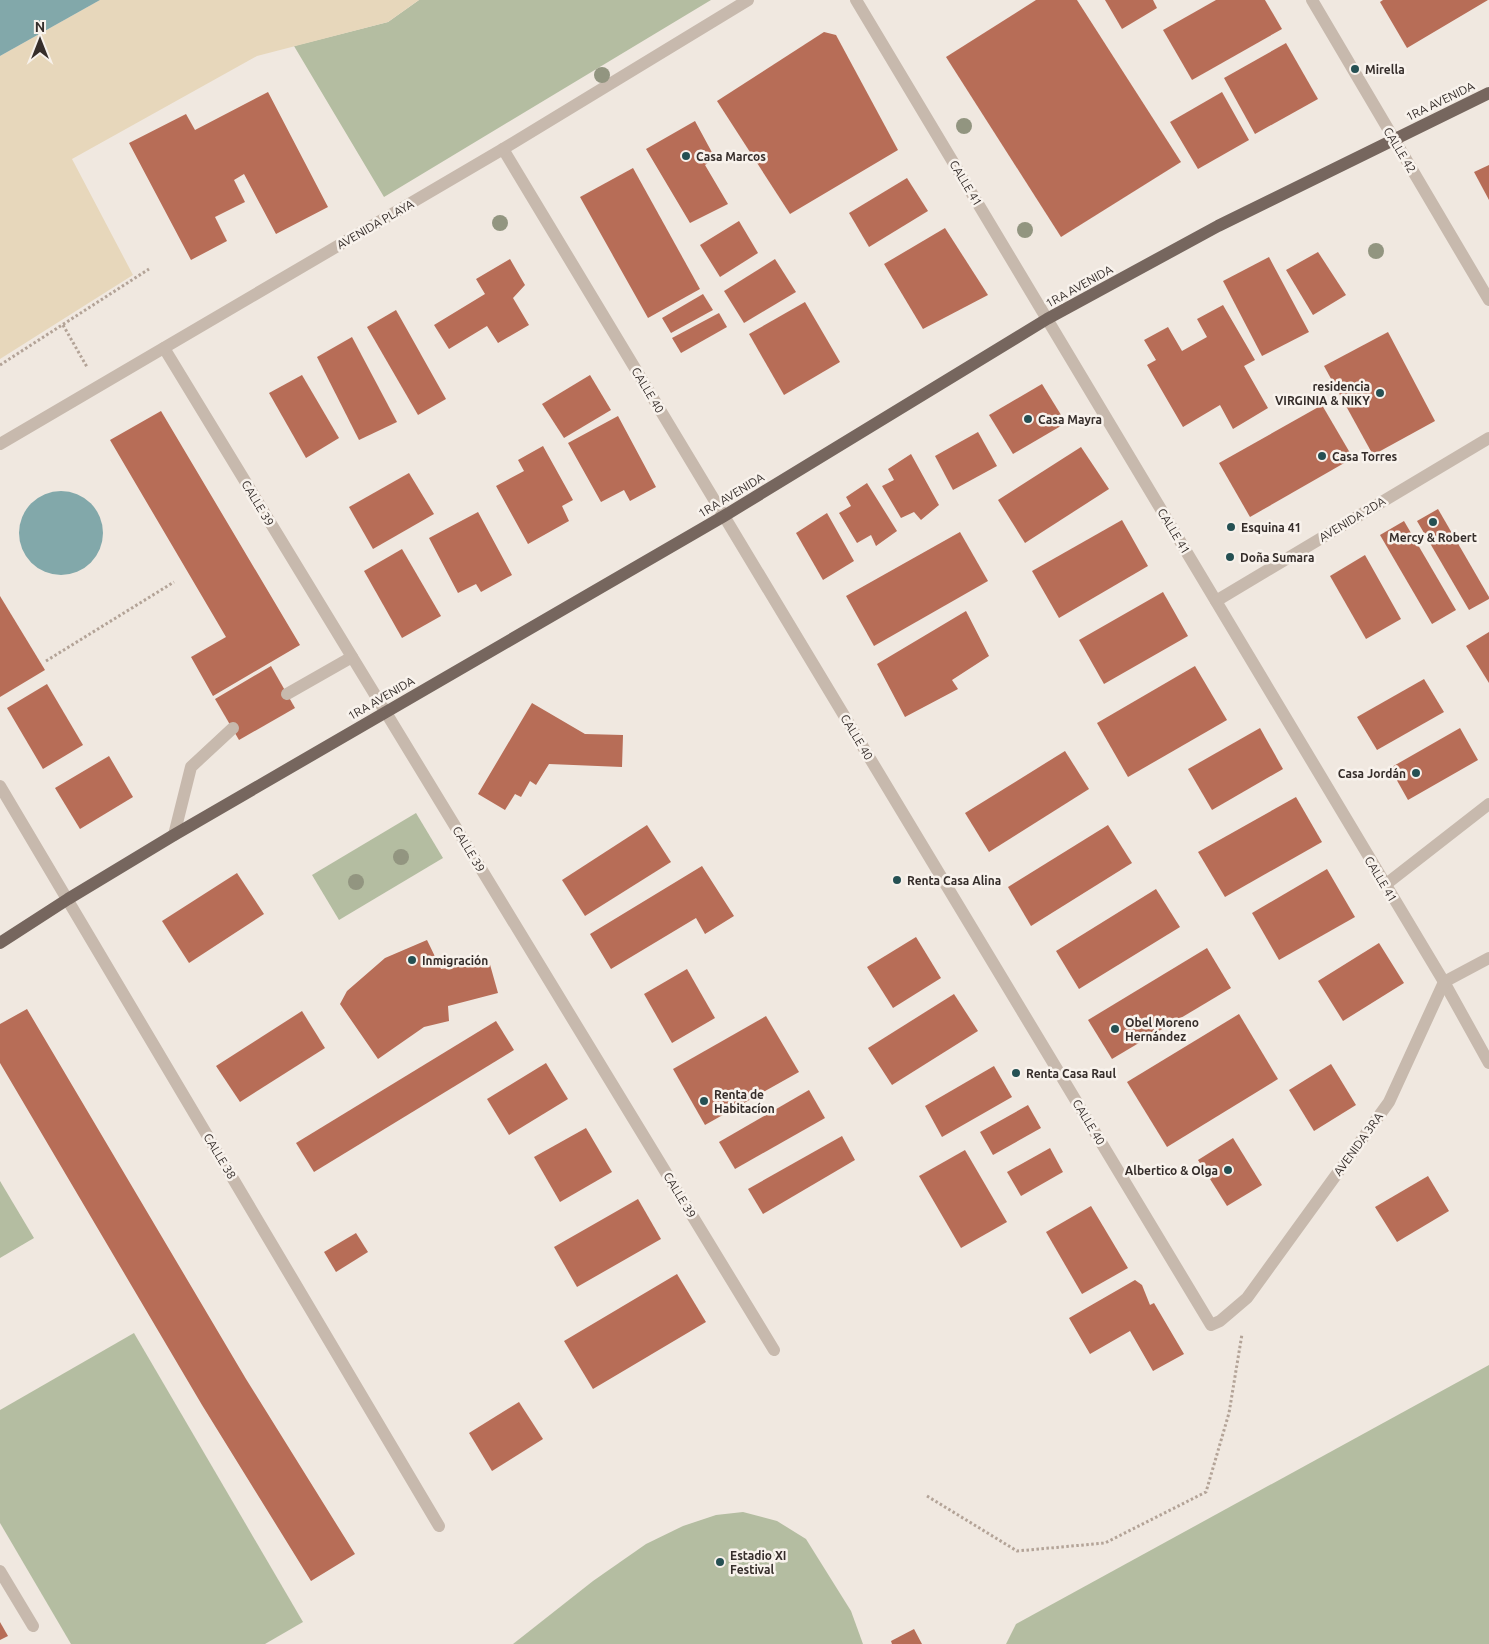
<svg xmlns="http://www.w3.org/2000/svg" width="1489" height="1644" font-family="Ubuntu,sans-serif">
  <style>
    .green { fill: #b4bda1 }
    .sand { fill: #e7d7bb }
    .water { fill: #82a8aa }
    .building { fill: #b76d57 }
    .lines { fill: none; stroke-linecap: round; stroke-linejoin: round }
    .path { stroke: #b3a397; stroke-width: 3; stroke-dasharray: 2.5 2.5; stroke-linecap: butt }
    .service { stroke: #c7b9ad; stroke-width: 12 }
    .minor { stroke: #c7b9ad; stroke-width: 12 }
    .primary { stroke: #76665e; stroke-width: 12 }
    .tree { fill: #929580 }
    .poi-dot { fill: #255053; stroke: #f8f2ec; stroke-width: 2 }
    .labels { text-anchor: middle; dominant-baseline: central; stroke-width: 5; stroke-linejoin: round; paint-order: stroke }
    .poi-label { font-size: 12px; font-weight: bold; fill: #362e2b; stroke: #f8f2ec; text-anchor: start }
    .street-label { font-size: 12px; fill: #362e2b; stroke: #f8f2ec }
  </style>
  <rect width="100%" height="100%" fill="#f0e8e0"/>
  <g class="green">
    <polygon points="419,0 711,0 384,197 294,46 388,22"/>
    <polygon points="416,813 443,858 339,920 312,875"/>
    <polygon points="0,1181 34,1238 0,1258"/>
    <polygon points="134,1333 303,1622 265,1644 71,1644 0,1523 0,1410"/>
    <polygon points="1489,1365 1489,1644 1006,1644 1016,1624"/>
    <polygon points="743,1512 777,1521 806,1539 851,1611 863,1644 513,1644 593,1581 646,1544 683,1526 716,1515"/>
  </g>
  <polygon class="sand" points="100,0 419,0 388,22 257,56 72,159 133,275 0,359 0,56"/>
  <g class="water">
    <polygon points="0,0 100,0 0,56"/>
    <circle cx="61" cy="533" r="42"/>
  </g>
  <g class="building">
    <polygon points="1036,0 1077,0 1181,162 1061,237 946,57"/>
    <polygon points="1105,0 1153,0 1157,8 1122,29"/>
    <polygon points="1216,0 1265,0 1282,29 1192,80 1163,30"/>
    <polygon points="1383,0 1488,0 1407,48 1380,2"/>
    <polygon points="824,32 836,35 898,150 790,214 717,101"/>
    <polygon points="1286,43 1318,99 1255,134 1224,78"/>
    <polygon points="268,92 328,207 276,234 244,174 234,180 245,202 215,217 227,241 191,260 129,143 186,114 195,130"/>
    <polygon points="1222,92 1249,140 1198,169 1170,122"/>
    <polygon points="695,121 715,158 705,165 728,204 690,223 646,149"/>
    <polygon points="1489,165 1489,200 1474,172"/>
    <polygon points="633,168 700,289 648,318 580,197"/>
    <polygon points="907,178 928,211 869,247 849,213"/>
    <polygon points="739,221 758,253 720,277 700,245"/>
    <polygon points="945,228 988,295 923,329 884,264"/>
    <polygon points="1318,252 1346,295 1313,315 1286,270"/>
    <polygon points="1269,257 1309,332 1262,356 1223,281"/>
    <polygon points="510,259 525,285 513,298 529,325 498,343 487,326 449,349 434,325 485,294 476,279"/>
    <polygon points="775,259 796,292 744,323 724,291"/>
    <polygon points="703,294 713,310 671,333 662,318"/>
    <polygon points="805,302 840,362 784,395 749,334"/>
    <polygon points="1223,305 1255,360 1244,366 1268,408 1233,429 1220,405 1183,427 1147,365 1156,360 1144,340 1168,327 1182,351 1207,337 1197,319"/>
    <polygon points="396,310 446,399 418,415 367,327"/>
    <polygon points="719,313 727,327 681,353 672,338"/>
    <polygon points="1388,332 1435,421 1373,455 1324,366"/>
    <polygon points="352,337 397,422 359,440 317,357"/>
    <polygon points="302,375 339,438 306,458 269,393"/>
    <polygon points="590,375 611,410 564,438 542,404"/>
    <polygon points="1042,384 1066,423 1013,454 989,415"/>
    <polygon points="1322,405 1353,458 1250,517 1219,463"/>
    <polygon points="161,411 300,645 213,696 191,657 226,637 110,440"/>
    <polygon points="618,416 656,487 630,501 624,490 601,502 568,443"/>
    <polygon points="978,432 997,466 953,490 935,456"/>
    <polygon points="543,446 573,500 562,506 569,521 528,544 496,486 524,471 518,460"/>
    <polygon points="1081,447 1109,489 1025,543 998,500"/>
    <polygon points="911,454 939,505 921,520 914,512 901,518 882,486 894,480 888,469"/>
    <polygon points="409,473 434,514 373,549 349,507"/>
    <polygon points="867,483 897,531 876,546 871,535 857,543 839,513 851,506 846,497"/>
    <polygon points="1438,509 1489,597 1489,599 1469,610 1417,521"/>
    <polygon points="478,512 512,575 481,592 476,584 458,593 429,538"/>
    <polygon points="827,513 854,561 823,580 796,533"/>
    <polygon points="1122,520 1148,566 1059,618 1032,571"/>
    <polygon points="1404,521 1456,610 1432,624 1380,535"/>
    <polygon points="960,532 988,581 874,646 846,596"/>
    <polygon points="402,549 441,616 402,638 364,571"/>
    <polygon points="1365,555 1401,619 1366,639 1330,576"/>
    <polygon points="1163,592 1188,636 1104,684 1079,640"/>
    <polygon points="0,596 45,670 0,697"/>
    <polygon points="966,611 989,656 952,680 958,689 905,717 877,664"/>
    <polygon points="1489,632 1489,683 1466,646"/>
    <polygon points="271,666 295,708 239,740 215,699"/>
    <polygon points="1195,666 1227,720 1128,777 1097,723"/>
    <polygon points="1424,679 1444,712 1377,750 1357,717"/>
    <polygon points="47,684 83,745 43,769 7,708"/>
    <polygon points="532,703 585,734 623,735 622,767 549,764 536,785 530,781 521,797 515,794 505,810 478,794"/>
    <polygon points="1260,728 1283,769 1212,810 1188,769"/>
    <polygon points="1460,728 1478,760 1408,800 1390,768"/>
    <polygon points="1065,751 1089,789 989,852 965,813"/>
    <polygon points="109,756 133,797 80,829 55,788"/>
    <polygon points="1296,797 1322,842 1225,897 1198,852"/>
    <polygon points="647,825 671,862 585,916 562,880"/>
    <polygon points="1108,825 1132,863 1031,926 1008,887"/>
    <polygon points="702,866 734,916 705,934 696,918 611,969 590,934"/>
    <polygon points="1327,869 1355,917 1279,960 1252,913"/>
    <polygon points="237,873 264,914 189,963 162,921"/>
    <polygon points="1156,889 1180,927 1079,989 1056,951"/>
    <polygon points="916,937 941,978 893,1008 867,967"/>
    <polygon points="427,940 441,969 489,961 498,993 448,1006 449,1021 424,1027 378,1059 340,1004 347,991 385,958"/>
    <polygon points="1379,943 1404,983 1343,1021 1318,981"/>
    <polygon points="1207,948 1231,988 1112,1059 1088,1020"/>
    <polygon points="687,969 715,1018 672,1043 644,994"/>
    <polygon points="954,994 978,1031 892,1085 868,1048"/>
    <polygon points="27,1009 246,1379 355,1554 311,1581 202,1405 0,1063 0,1024"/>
    <polygon points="302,1011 325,1048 240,1102 216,1066"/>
    <polygon points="1239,1014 1278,1079 1167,1147 1127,1082"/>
    <polygon points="766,1016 799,1072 705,1125 673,1069"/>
    <polygon points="496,1021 514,1050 314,1172 296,1143"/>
    <polygon points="546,1063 568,1099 509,1135 487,1099"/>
    <polygon points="1331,1064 1356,1105 1314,1131 1289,1090"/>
    <polygon points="994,1066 1012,1097 942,1137 925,1106"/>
    <polygon points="809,1090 825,1118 735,1169 719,1142"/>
    <polygon points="1028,1105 1041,1128 993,1155 980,1132"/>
    <polygon points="586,1128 612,1172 560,1202 534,1157"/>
    <polygon points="842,1136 855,1160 763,1214 748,1189"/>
    <polygon points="1233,1138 1262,1185 1227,1206 1198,1160"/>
    <polygon points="1050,1148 1063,1172 1021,1196 1007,1172"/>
    <polygon points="965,1150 1007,1222 961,1248 919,1176"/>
    <polygon points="1428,1176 1449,1211 1397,1242 1375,1207"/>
    <polygon points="638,1199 661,1239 577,1287 554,1247"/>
    <polygon points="1091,1206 1128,1268 1082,1294 1046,1232"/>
    <polygon points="356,1233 368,1252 336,1272 324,1252"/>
    <polygon points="677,1274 706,1322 593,1389 564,1341"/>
    <polygon points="1135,1280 1142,1285 1150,1305 1154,1303 1184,1354 1153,1371 1130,1331 1090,1354 1069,1318"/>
    <polygon points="519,1402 543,1439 492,1471 469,1433"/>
    <polygon points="0,1622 8,1636 0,1640"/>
    <polygon points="914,1629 922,1644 892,1644 891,1641"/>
  </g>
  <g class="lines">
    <g class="path">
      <polyline points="63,325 87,367"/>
      <polyline points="0,365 149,269"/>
      <polyline points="46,661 174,582"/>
      <polyline points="927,1496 1017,1551 1105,1543 1206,1492 1229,1413 1242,1334"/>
    </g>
    <g class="service">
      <polyline points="287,694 352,657"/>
      <polyline points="174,835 191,767 233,728"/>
    </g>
    <g class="minor">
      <polyline points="856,0 1444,982 1489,1063"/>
      <polyline points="1312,0 1489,300"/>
      <polyline points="503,149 1211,1325 1220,1321 1247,1298 1389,1102 1444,982 1489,958"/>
      <polyline points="164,348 774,1350"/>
      <polyline points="0,444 503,149 748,0"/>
      <polyline points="1216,601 1489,438"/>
      <polyline points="0,786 439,1526"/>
      <polyline points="1385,885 1489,804"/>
      <polyline points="0,1571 33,1626"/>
    </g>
    <polyline class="primary" points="0,943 68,899 174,835 724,516 1047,319 1218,226 1489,93"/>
  </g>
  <g class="tree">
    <circle cx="602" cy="75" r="8"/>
    <circle cx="964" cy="126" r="8"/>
    <circle cx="500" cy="223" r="8"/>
    <circle cx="1025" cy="230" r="8"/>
    <circle cx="1376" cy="251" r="8"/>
    <circle cx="401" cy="857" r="8"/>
    <circle cx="356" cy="882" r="8"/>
  </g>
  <g class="poi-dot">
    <circle cx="1355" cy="69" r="5"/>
    <circle cx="686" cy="156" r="5"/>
    <circle cx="1380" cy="393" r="5"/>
    <circle cx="1028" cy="419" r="5"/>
    <circle cx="1322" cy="456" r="5"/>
    <circle cx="1433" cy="522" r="5"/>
    <circle cx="1231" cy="527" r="5"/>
    <circle cx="1230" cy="557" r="5"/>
    <circle cx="1416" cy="773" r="5"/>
    <circle cx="897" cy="880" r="5"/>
    <circle cx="412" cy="960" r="5"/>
    <circle cx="1115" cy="1029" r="5"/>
    <circle cx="1016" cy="1073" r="5"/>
    <circle cx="704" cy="1101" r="5"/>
    <circle cx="1228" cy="1170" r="5"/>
    <circle cx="720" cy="1562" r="5"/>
  </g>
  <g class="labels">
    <g class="poi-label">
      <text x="1365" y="69">Mirella</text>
      <text x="696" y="156">Casa Marcos</text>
      <text x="1370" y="386" text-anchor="end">residencia<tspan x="1370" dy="14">VIRGINIA &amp; NIKY</tspan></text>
      <text x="1038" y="419">Casa Mayra</text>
      <text x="1332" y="456">Casa Torres</text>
      <text x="1241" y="527">Esquina 41</text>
      <text x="1433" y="537" text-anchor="middle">Mercy &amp; Robert</text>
      <text x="1240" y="557">Doña Sumara</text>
      <text x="1406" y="773" text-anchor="end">Casa Jordán</text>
      <text x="907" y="880">Renta Casa Alina</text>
      <text x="422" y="960">Inmigración</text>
      <text x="1125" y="1022">Obel Moreno<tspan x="1125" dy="14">Hernández</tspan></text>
      <text x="1026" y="1073">Renta Casa Raul</text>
      <text x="714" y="1094">Renta de<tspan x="714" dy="14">Habitacíon</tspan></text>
      <text x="1218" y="1170" text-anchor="end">Albertico &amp; Olga</text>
      <text x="730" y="1555">Estadio XI<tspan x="730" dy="14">Festival</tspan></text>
    </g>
    <g class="street-label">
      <text transform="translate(1440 101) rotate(-26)">1RA AVENIDA</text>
      <text transform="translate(1400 150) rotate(59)">CALLE 42</text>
      <text transform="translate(966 183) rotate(59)">CALLE 41</text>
      <text transform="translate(375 224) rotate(-30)">AVENIDA PLAYA</text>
      <text transform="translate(1079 286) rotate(-29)">1RA AVENIDA</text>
      <text transform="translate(648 390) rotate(59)">CALLE 40</text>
      <text transform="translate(731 495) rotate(-31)">1RA AVENIDA</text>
      <text transform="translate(258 503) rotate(59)">CALLE 39</text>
      <text transform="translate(1352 519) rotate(-31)">AVENIDA 2DA</text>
      <text transform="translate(1174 531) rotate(59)">CALLE 41</text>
      <text transform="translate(381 698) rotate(-30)">1RA AVENIDA</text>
      <text transform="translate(857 737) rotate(59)">CALLE 40</text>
      <text transform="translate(469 849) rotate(59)">CALLE 39</text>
      <text transform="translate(1381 879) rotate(59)">CALLE 41</text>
      <text transform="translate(1089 1122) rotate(59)">CALLE 40</text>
      <text transform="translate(1358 1144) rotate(-54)">AVENIDA 3RA</text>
      <text transform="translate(220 1156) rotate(59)">CALLE 38</text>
      <text transform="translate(680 1195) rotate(59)">CALLE 39</text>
    </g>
  </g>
  <g transform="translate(40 40)" stroke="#f8f2ec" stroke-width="4" paint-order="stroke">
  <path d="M0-4L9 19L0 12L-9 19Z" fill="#362e2b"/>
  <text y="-8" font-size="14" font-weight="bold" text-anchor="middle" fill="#362e2b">N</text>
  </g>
</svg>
